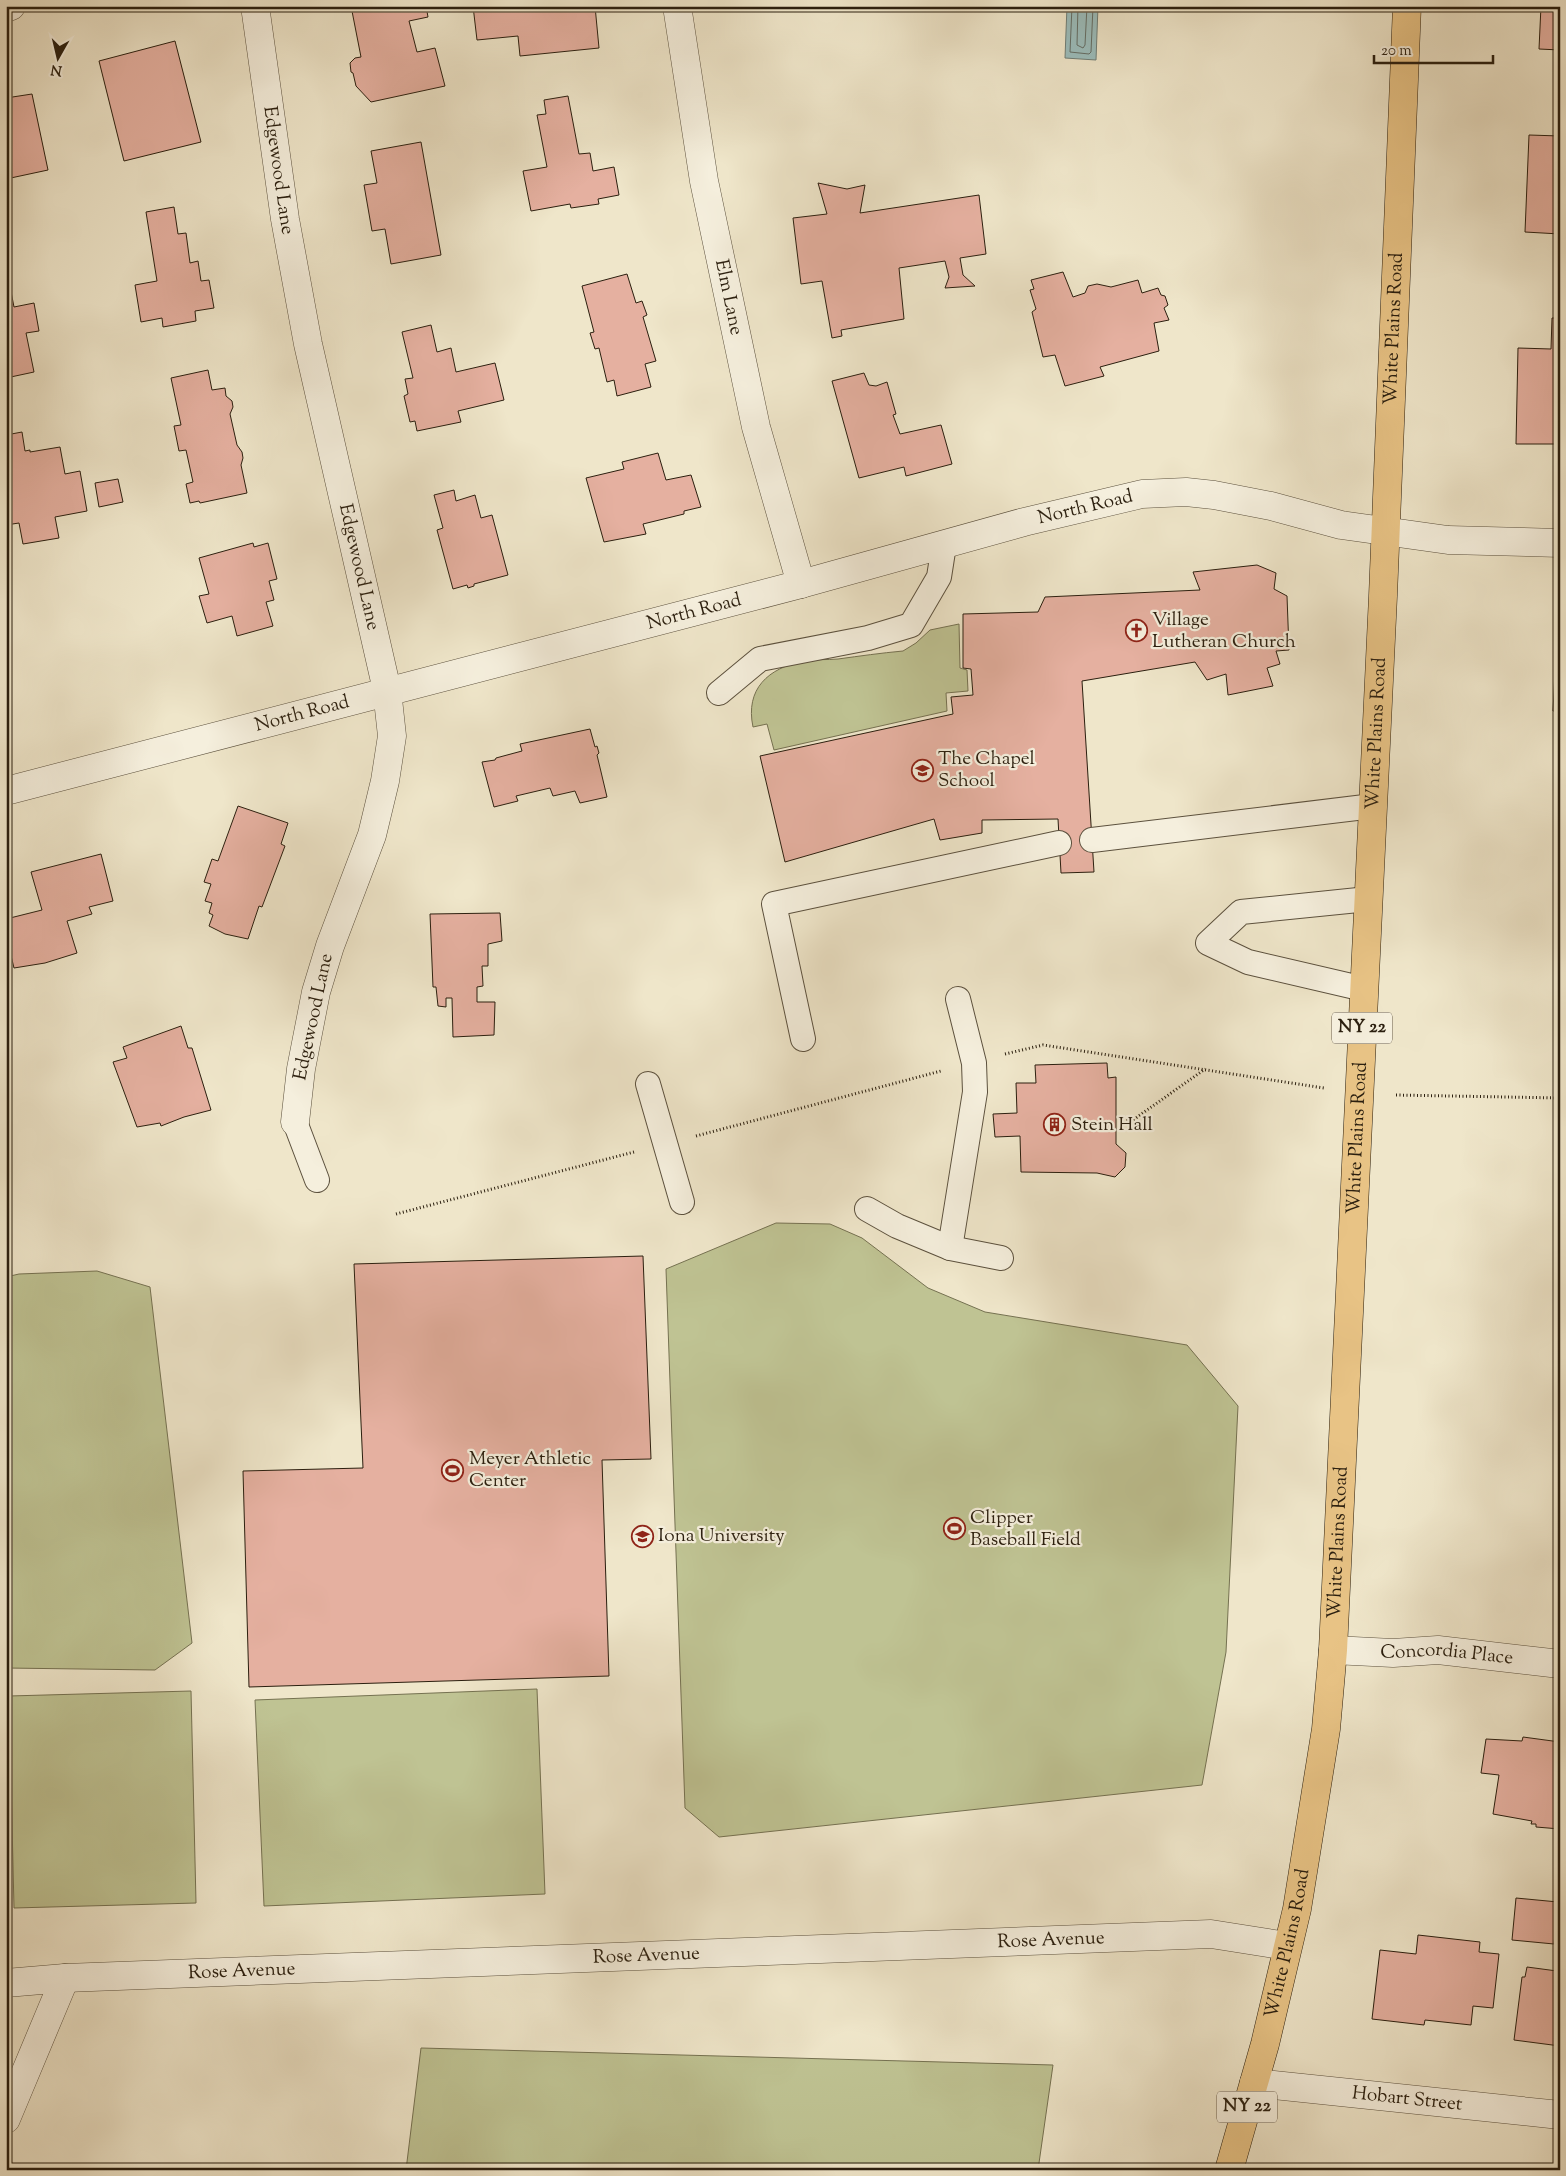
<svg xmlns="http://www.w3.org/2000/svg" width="1566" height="2176" font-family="'Sorts Mill Goudy',serif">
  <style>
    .green { fill: #bfc393; stroke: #757151 }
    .water { fill: #9cbebd; stroke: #6f7e77 }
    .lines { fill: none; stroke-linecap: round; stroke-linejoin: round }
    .shore { stroke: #646e66; stroke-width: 1 }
    .building { fill: #e5b0a0; stroke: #2b1f0f }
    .lane-casing { stroke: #5c513e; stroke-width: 26 }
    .street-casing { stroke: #5c513e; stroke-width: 29 }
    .primary-casing { stroke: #2b1f0f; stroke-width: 29 }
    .path { stroke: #2b1f0f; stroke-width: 3; stroke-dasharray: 1 2.5; stroke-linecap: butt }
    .lane { stroke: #f5efdd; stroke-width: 24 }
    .street { stroke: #f5efdd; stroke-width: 28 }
    .primary { stroke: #e8c385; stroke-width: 28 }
    .labels { text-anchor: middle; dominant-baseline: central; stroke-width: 4.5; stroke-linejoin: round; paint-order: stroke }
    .shield { fill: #f5efdd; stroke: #685d4d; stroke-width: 1 }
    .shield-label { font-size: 18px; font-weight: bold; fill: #2b1f0f }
    .street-label { font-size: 19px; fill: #2b1f0f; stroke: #f5efdd }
    .poi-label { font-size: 19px; fill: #2b1f0f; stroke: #f5efdd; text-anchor: start }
  </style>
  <rect width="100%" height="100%" fill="#efe6ca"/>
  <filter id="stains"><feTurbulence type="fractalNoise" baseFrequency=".004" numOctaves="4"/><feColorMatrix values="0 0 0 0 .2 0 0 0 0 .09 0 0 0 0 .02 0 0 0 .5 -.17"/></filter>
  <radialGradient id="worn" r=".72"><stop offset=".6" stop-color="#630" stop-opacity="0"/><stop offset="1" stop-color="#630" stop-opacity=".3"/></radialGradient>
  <g class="green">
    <path d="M 959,624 L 960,668 L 967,670 L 968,691 L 946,693 L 947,711 L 774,750 L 767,724 L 753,727 C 745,689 768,668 804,661 C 815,659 827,660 838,659 C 860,656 881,653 903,651 L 916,643 L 930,630 Z"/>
    <polygon points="776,1223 830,1224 862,1238 928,1288 985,1312 1187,1345 1238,1406 1226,1652 1202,1785 719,1837 685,1808 666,1269"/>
    <polygon points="97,1271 150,1287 192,1643 155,1670 6,1668 6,1277 19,1274"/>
    <polygon points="537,1689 545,1894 264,1906 255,1700"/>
    <polygon points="191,1691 196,1903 14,1908 9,1696"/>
    <polygon points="421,2048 1053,2065 1038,2170 406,2170"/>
  </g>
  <polygon class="water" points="1067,6 1098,6 1096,60 1065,58"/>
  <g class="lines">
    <g class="shore">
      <polyline points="1072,6 1070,52 1089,54 1091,52 1093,6"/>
      <polyline points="1078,6 1077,45 1083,48 1085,45 1087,6"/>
    </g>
  </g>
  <g class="building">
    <polygon points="351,6 426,6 428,17 409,21 417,52 435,48 445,86 371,102 356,86 353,73 351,72 350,63 355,58 361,57"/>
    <polygon points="473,6 595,6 599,48 520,56 518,36 477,40"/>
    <polygon points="1541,6 1560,6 1560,50 1539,49"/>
    <polygon points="175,41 201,142 124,161 99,61"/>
    <polygon points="32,94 48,170 6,179 6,98"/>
    <polygon points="568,96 579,154 590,153 593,171 614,167 619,195 598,199 599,204 571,208 570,204 531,211 523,171 547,167 537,115 546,114 544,100"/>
    <polygon points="1529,135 1560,136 1560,234 1525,232"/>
    <polygon points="421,142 441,255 391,264 385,229 372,231 364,185 377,183 371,151"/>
    <polygon points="818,183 847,189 865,185 860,213 979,195 986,254 960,258 963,275 975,286 945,288 949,277 945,261 899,268 904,319 841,330 842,336 832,338 822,281 801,284 793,218 827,214"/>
    <polygon points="174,207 178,234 186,233 190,263 198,261 201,281 209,280 214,308 195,311 196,321 163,327 162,318 141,322 135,285 157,281 146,212"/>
    <polygon points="6,266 14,307 34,303 39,331 26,333 34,372 6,378"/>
    <polygon points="1063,272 1073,297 1085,293 1088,286 1097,284 1111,287 1138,280 1142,293 1158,288 1161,295 1165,296 1168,305 1164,308 1169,320 1154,323 1159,351 1100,367 1104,376 1065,386 1055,355 1043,357 1032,312 1036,309 1030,290 1034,289 1031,280"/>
    <polygon points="627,274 636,303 642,301 647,315 643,317 656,361 645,364 651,387 617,396 614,380 607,382 599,348 595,349 590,333 594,332 582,286"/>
    <polygon points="1552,318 1560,318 1560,444 1516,444 1518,348 1551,349"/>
    <polygon points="431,325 437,352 451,348 456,372 495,363 504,400 458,411 461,422 417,431 415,421 410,422 404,396 408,394 405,379 413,378 402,332"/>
    <polygon points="208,370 212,390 225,388 226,396 232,401 233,407 230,414 237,445 242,452 243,458 241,465 247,493 200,503 199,501 190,503 186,484 193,482 186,450 179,451 174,426 181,425 171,378"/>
    <polygon points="864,373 869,385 876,386 887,382 896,414 893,415 900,434 941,425 952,464 906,476 904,467 859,478 832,381"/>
    <polygon points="22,432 25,451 30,450 30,452 60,447 65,474 80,471 87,511 55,517 59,538 23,544 19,523 6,525 6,435"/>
    <polygon points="658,453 666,480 691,475 701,507 684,511 684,514 643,524 646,534 604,542 586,478 624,469 622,462"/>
    <polygon points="118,479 123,502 99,507 95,483"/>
    <polygon points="454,490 456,501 475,495 481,518 492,515 508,575 474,584 474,586 468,588 467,585 453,589 437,530 443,528 434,495"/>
    <polygon points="253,543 254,547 268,543 277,579 269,581 274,600 266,602 273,626 237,636 232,616 207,623 199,596 209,594 199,558"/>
    <polygon points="1257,565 1276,573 1274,589 1287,596 1289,650 1276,651 1280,664 1267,668 1273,686 1228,695 1226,674 1207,680 1195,662 1082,681 1094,872 1061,873 1058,819 982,820 982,833 940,840 934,819 785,862 760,756 953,714 951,697 973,695 971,669 963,668 963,614 1038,612 1045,597 1200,590 1193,572"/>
    <polygon points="1557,632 1560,632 1560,711 1553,711"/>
    <polygon points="590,729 595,747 597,746 599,753 597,755 607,797 580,803 575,791 553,796 550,788 516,796 518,801 494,807 482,762 495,760 496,758 522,751 520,744"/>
    <polygon points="238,806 288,823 281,844 285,846 262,907 259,906 248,939 225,934 209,926 213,915 209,913 212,903 205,901 211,884 204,882 212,859 218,861"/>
    <polygon points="101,854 113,901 89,907 92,914 67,921 77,953 45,963 14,968 6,935 6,919 42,910 31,872"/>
    <polygon points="500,913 502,941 488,944 488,966 482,966 483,986 477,987 477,1002 495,1002 494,1035 453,1037 452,998 446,998 446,1007 438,1006 436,987 433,987 430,914"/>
    <polygon points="181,1026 188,1048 192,1048 211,1110 184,1117 161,1126 160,1123 137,1127 113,1062 127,1058 123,1047"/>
    <polygon points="1107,1063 1108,1078 1116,1077 1116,1144 1126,1153 1125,1167 1115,1177 1097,1173 1021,1172 1020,1136 995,1137 993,1114 1017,1113 1016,1083 1036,1083 1035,1065"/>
    <polygon points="643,1256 651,1459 602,1460 609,1676 249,1687 243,1471 363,1468 354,1264"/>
    <polygon points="1523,1737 1560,1742 1560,1829 1536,1827 1536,1824 1531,1824 1532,1821 1493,1814 1499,1775 1481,1773 1486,1739 1522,1741"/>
    <polygon points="1516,1898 1558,1902 1554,1944 1512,1940"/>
    <polygon points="1418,1935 1480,1942 1479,1952 1499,1954 1493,2008 1473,2006 1471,2025 1425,2020 1424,2025 1372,2019 1380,1950 1416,1954"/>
    <polygon points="1527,1967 1557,1971 1555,1981 1560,1981 1560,2046 1514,2040 1522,1977 1525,1977"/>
  </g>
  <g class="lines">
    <defs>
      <g id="lane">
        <polyline points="719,693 760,659 868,638 911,625 939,577 944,545"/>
        <polyline points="1092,840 1373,806"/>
        <polyline points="1364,989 1248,962 1208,943 1241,912 1368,899"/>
        <polyline points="803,1039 774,904 1059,843"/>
        <polyline points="648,1084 682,1202"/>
        <polyline points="295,1122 317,1180"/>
        <polyline points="867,1209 897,1226 950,1248 1001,1258"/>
        <polyline points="950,1248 975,1092 974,1063 958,999"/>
      </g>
      <g id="street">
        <path id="s1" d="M 255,6 L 285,219 L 308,344 L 387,690 L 392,736 L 385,781 L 372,835 L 330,946 L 316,992 L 301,1069 L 295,1122"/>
        <path id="s2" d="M 677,6 L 704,181 L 756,427 L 801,584"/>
        <polyline points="6,8 11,6"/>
        <path id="s3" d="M 6,791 L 801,584 L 1024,522 L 1142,494 L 1186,492 L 1214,495 L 1271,506 L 1341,525 L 1448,540 L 1560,543"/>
        <path id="s4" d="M 1333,1650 L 1393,1653 L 1438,1650 L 1560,1664"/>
        <path id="s5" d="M 6,1983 L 65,1978 L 1211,1934 L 1287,1946"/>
        <path id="s6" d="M 1254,2083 L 1560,2115"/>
        <polyline points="6,2119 65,1978"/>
      </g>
      <g id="primary">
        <path id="s7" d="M 1229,2170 L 1265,2044 L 1297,1909 L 1326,1729 L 1333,1650 L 1383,596 L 1407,6"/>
      </g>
    </defs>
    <use href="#lane" class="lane-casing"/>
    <use href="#street" class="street-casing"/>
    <use href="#primary" class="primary-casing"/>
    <g class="path">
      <polyline points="1005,1054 1043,1045 1324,1088"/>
      <polyline points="1396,1095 1560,1098"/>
      <polyline points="1123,1120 1133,1120 1205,1069"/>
      <polyline points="696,1136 941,1071"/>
      <polyline points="396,1214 634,1152"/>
    </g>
    <use href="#lane" class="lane"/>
    <use href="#street" class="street"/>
    <use href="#primary" class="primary"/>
  </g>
  <defs>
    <symbol id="church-ring" viewBox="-11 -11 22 22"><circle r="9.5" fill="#f5efdd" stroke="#8f2418" stroke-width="1.5"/><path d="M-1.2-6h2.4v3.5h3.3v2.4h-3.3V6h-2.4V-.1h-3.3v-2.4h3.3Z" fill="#8f2418"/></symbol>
    <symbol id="school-ring" viewBox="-11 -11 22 22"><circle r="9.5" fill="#f5efdd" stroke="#8f2418" stroke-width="1.5"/><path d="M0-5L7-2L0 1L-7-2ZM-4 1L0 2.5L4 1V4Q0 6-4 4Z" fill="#8f2418"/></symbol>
    <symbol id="building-ring" viewBox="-11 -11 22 22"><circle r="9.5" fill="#f5efdd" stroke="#8f2418" stroke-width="1.5"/><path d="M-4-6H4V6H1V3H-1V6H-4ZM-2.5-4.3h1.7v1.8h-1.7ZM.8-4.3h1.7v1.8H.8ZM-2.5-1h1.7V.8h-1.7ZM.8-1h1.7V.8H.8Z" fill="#8f2418"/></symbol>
    <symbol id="stadium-ring" viewBox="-11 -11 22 22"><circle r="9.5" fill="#f5efdd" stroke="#8f2418" stroke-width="1.5"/><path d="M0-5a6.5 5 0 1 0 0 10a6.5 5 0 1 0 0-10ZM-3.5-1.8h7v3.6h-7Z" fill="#8f2418"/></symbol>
    <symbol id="university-ring" viewBox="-11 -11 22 22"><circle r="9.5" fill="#f5efdd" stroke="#8f2418" stroke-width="1.5"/><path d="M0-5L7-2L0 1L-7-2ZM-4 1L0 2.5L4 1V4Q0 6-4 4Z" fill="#8f2418"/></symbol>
  </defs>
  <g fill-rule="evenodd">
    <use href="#church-ring" x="1124" y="618" width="25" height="25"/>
    <use href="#school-ring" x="910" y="758" width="25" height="25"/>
    <use href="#building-ring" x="1042" y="1112" width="25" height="25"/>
    <use href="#stadium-ring" x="440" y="1458" width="25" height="25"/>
    <use href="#stadium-ring" x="942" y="1516" width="25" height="25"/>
    <use href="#university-ring" x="630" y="1524" width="25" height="25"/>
  </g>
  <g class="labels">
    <g class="shield">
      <rect x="1332" y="1012.5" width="60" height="31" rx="4"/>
      <rect x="1217" y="2091.5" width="60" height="31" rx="4"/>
    </g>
    <g class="shield-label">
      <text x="1362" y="1028">NY 22</text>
      <text x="1247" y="2107">NY 22</text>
    </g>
    <g class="street-label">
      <text stroke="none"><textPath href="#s1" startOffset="166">Edgewood Lane</textPath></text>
      <text stroke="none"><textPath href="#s2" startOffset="296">Elm Lane</textPath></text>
      <text stroke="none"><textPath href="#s7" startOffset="1854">White Plains Road</textPath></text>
      <text stroke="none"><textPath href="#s3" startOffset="1116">North Road</textPath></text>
      <text stroke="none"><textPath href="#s1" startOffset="571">Edgewood Lane</textPath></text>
      <text stroke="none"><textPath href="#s3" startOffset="711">North Road</textPath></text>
      <text stroke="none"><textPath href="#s3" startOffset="306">North Road</textPath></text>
      <text stroke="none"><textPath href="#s7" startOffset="1449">White Plains Road</textPath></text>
      <text transform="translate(314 1017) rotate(-78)">Edgewood Lane</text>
      <text stroke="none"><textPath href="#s7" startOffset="1044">White Plains Road</textPath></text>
      <text stroke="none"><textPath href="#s7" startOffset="639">White Plains Road</textPath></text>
      <text stroke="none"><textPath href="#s4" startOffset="114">Concordia Place</textPath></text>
      <text stroke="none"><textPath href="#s5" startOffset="1046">Rose Avenue</textPath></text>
      <text stroke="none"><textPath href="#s7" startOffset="234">White Plains Road</textPath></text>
      <text stroke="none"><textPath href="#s5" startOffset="641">Rose Avenue</textPath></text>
      <text stroke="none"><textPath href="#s5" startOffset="236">Rose Avenue</textPath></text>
      <text stroke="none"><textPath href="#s6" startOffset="154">Hobart Street</textPath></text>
    </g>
    <g class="poi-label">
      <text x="1152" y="620">Village<tspan x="1152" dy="22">Lutheran Church</tspan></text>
      <text x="938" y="759">The Chapel<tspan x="938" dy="22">School</tspan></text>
      <text x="1071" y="1125">Stein Hall</text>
      <text x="469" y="1459">Meyer Athletic<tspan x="469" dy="22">Center</tspan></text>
      <text x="970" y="1518">Clipper<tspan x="970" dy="22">Baseball Field</tspan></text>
      <text x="658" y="1536">Iona University</text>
    </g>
  </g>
  <rect width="1566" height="2176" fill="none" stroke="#efe6ca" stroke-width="25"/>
  <rect x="8" y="8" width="1551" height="2161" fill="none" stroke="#2b1f0f" stroke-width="2.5"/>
  <rect x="12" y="12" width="1541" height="2151" fill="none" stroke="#2b1f0f"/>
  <g transform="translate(58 58) rotate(188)" stroke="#f5efdd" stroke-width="4" paint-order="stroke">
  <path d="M0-4L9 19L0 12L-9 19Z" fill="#2b1f0f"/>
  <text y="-8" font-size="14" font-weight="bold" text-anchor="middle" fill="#2b1f0f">N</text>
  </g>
  <path d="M1374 55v8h119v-8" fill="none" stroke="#2b1f0f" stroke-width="2.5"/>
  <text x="1381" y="55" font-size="15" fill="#2b1f0f" stroke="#f5efdd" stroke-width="4" paint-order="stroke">20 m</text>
  <rect width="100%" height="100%" filter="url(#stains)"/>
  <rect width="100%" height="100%" fill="url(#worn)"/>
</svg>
